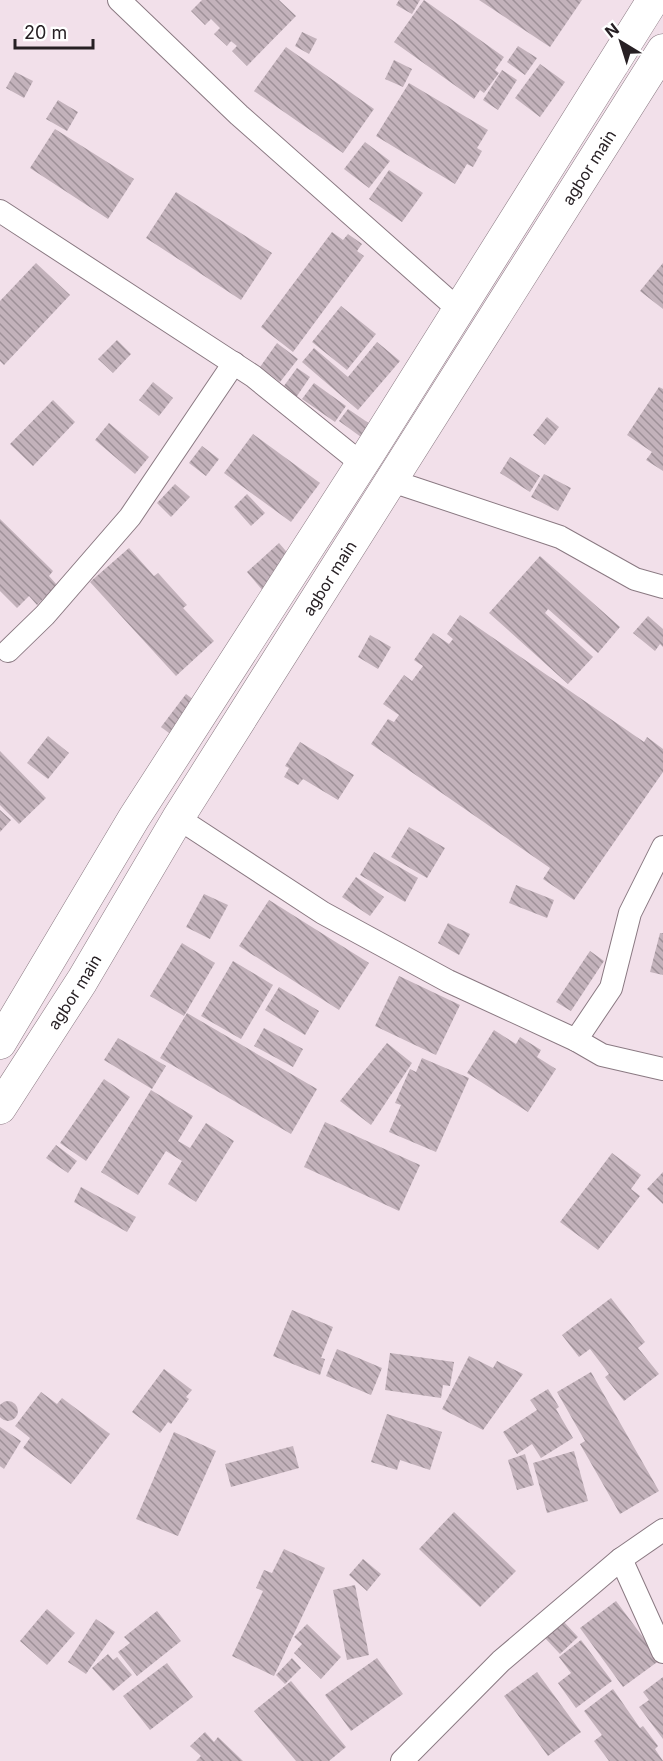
<svg xmlns="http://www.w3.org/2000/svg" width="663" height="1761" font-family="Inter,sans-serif">
  <style>
    .building { fill: url(#building-back-hatch) }
    .lines { fill: none; stroke-linecap: round; stroke-linejoin: round }
    .minor-casing { stroke: #8a7982; stroke-width: 24 }
    .secondary-casing { stroke: #8a7982; stroke-width: 33 }
    .minor { stroke: #fff; stroke-width: 22 }
    .secondary { stroke: #fff; stroke-width: 32 }
    .labels { text-anchor: middle; dominant-baseline: central; stroke-width: 6; stroke-linejoin: round; paint-order: stroke }
    .street-label { font-size: 16px; fill: #272024; stroke: #fff }
  </style>
  <defs>
    <pattern id="building-back-hatch" width="6" height="6" patternUnits="userSpaceOnUse" patternTransform="scale(1.5)"><rect width="6" height="6" fill="#c3b2bb"/><path d="M-1 5l2 2M0 0l6 6M5-1l2 2" fill="none" stroke="#9e9098"/></pattern>
  </defs>
  <rect width="100%" height="100%" fill="#f2e0ea"/>
  <g class="building">
    <polygon points="202,0 279,0 296,16 247,66 232,51 237,46 231,41 227,46 214,34 220,28 211,19 205,25 191,11"/>
    <polygon points="399,0 420,0 412,14 396,5"/>
    <polygon points="424,0 504,57 495,70 499,73 484,93 480,90 474,99 394,42"/>
    <polygon points="479,0 582,0 550,47"/>
    <polygon points="302,32 317,39 309,54 295,46"/>
    <polygon points="518,46 537,58 525,75 507,62"/>
    <polygon points="286,47 374,109 343,153 254,91"/>
    <polygon points="394,60 412,69 403,87 385,79"/>
    <polygon points="540,64 565,82 540,117 515,98"/>
    <polygon points="502,70 517,80 498,110 483,100"/>
    <polygon points="15,72 33,81 24,98 6,88"/>
    <polygon points="409,83 488,130 477,148 482,151 473,167 467,164 455,184 376,136"/>
    <polygon points="58,100 78,112 67,131 46,119"/>
    <polygon points="55,129 134,179 108,219 30,168"/>
    <polygon points="365,142 390,161 369,188 344,169"/>
    <polygon points="389,170 423,193 402,222 369,199"/>
    <polygon points="176,192 272,253 241,300 146,238"/>
    <polygon points="332,232 343,240 348,234 362,244 357,251 364,256 293,352 261,327"/>
    <polygon points="36,263 70,295 4,365 0,361 0,301"/>
    <polygon points="663,263 663,309 640,291"/>
    <polygon points="341,306 376,334 347,370 312,342"/>
    <polygon points="117,340 131,354 113,373 98,359"/>
    <polygon points="377,342 400,361 358,410 302,362 314,348 348,377"/>
    <polygon points="277,343 298,359 280,382 260,367"/>
    <polygon points="297,368 310,377 295,399 281,390"/>
    <polygon points="153,382 173,398 159,416 139,400"/>
    <polygon points="314,383 346,406 335,422 302,399"/>
    <polygon points="659,387 663,389 663,471 646,460 652,452 627,435"/>
    <polygon points="53,400 75,422 33,466 10,444"/>
    <polygon points="348,409 370,424 361,437 339,421"/>
    <polygon points="547,417 559,427 545,445 533,435"/>
    <polygon points="109,423 149,457 135,474 95,440"/>
    <polygon points="253,434 320,483 291,522 224,473"/>
    <polygon points="202,446 219,459 206,476 189,463"/>
    <polygon points="510,457 540,476 530,492 500,473"/>
    <polygon points="544,474 571,488 558,511 531,497"/>
    <polygon points="175,484 190,497 171,517 157,503"/>
    <polygon points="247,494 265,513 251,526 234,507"/>
    <polygon points="0,519 53,571 49,576 57,585 37,605 29,596 17,608 0,591"/>
    <polygon points="279,543 297,564 264,592 247,572"/>
    <polygon points="129,548 154,576 158,573 187,605 183,608 214,641 176,676 90,582"/>
    <polygon points="540,556 620,627 598,653 548,609 545,613 593,657 568,684 489,613"/>
    <polygon points="460,615 644,742 647,737 663,749 663,772 574,900 543,879 550,868 371,744 388,719 394,722 399,715 383,704 404,675 412,681 423,666 414,660 433,633 449,644 453,639 447,634"/>
    <polygon points="648,616 663,629 663,647 660,644 655,651 633,633"/>
    <polygon points="370,635 391,647 378,669 358,657"/>
    <polygon points="186,694 202,706 177,739 161,727"/>
    <polygon points="48,736 69,753 48,779 27,763"/>
    <polygon points="300,742 354,775 338,800 303,779 298,785 284,777 289,768 285,766"/>
    <polygon points="0,751 46,798 19,824 0,805"/>
    <polygon points="0,810 11,820 0,832"/>
    <polygon points="409,827 445,848 427,878 391,857"/>
    <polygon points="374,852 418,878 405,902 360,875"/>
    <polygon points="356,877 384,897 370,916 342,897"/>
    <polygon points="516,885 554,900 547,918 509,903"/>
    <polygon points="204,894 228,905 210,939 186,927"/>
    <polygon points="269,900 369,963 339,1010 239,946"/>
    <polygon points="448,923 470,934 459,955 438,943"/>
    <polygon points="660,933 663,933 663,975 650,972"/>
    <polygon points="182,943 215,963 184,1016 150,996"/>
    <polygon points="590,951 604,961 571,1011 556,1002"/>
    <polygon points="233,961 273,985 241,1039 201,1016"/>
    <polygon points="399,976 460,1005 436,1055 375,1026"/>
    <polygon points="279,987 319,1011 305,1035 265,1010"/>
    <polygon points="187,1013 317,1089 291,1134 160,1058"/>
    <polygon points="264,1028 303,1049 293,1067 254,1046"/>
    <polygon points="494,1030 516,1044 520,1037 541,1050 537,1057 556,1069 528,1112 467,1073"/>
    <polygon points="118,1038 166,1066 152,1089 104,1060"/>
    <polygon points="387,1043 412,1063 371,1125 340,1101"/>
    <polygon points="422,1058 469,1078 436,1152 389,1132 401,1105 395,1103 410,1069 416,1072"/>
    <polygon points="104,1079 130,1097 86,1161 60,1143"/>
    <polygon points="151,1090 193,1116 178,1141 190,1148 206,1123 234,1141 196,1202 168,1184 182,1161 166,1151 138,1195 101,1172"/>
    <polygon points="325,1122 420,1165 399,1211 304,1167"/>
    <polygon points="56,1145 77,1161 68,1173 46,1158"/>
    <polygon points="612,1153 641,1175 631,1189 640,1196 598,1250 560,1222"/>
    <polygon points="663,1172 663,1204 647,1189"/>
    <polygon points="81,1187 136,1217 127,1232 74,1202"/>
    <polygon points="611,1298 645,1342 638,1348 659,1374 624,1401 605,1377 609,1374 590,1349 579,1357 562,1335"/>
    <polygon points="292,1310 333,1327 321,1358 325,1359 320,1375 273,1356"/>
    <polygon points="337,1349 382,1368 371,1395 326,1376"/>
    <polygon points="390,1353 454,1362 450,1386 443,1385 441,1398 385,1390"/>
    <polygon points="469,1356 493,1368 497,1361 523,1374 483,1430 442,1409"/>
    <polygon points="164,1369 192,1390 186,1397 189,1399 171,1424 168,1422 160,1433 132,1412"/>
    <polygon points="591,1372 659,1491 620,1514 580,1444 585,1441 557,1392"/>
    <polygon points="548,1389 559,1407 556,1409 573,1438 541,1458 532,1444 517,1454 503,1432 537,1410 530,1400"/>
    <polygon points="41,1392 57,1404 62,1398 110,1434 71,1484 23,1448 30,1438 15,1426"/>
    <circle cx="8" cy="1411" r="10"/>
    <polygon points="387,1414 442,1432 430,1470 400,1460 397,1470 371,1462"/>
    <polygon points="0,1427 21,1441 4,1469 0,1466"/>
    <polygon points="174,1432 216,1451 178,1536 136,1519"/>
    <polygon points="293,1446 299,1468 231,1487 225,1464"/>
    <polygon points="574,1451 588,1501 547,1513 533,1463"/>
    <polygon points="525,1454 534,1485 517,1490 508,1460"/>
    <polygon points="454,1512 516,1571 480,1607 419,1549"/>
    <polygon points="284,1549 325,1568 274,1676 232,1656 263,1591 256,1588 264,1570 272,1573"/>
    <polygon points="363,1559 381,1574 367,1591 349,1575"/>
    <polygon points="355,1585 369,1655 347,1660 333,1590"/>
    <polygon points="616,1601 660,1660 623,1687 580,1628"/>
    <polygon points="47,1609 75,1633 47,1665 20,1641"/>
    <polygon points="157,1611 181,1641 137,1676 118,1652 130,1643 124,1637"/>
    <polygon points="96,1619 115,1632 86,1674 68,1662"/>
    <polygon points="564,1622 578,1637 560,1654 545,1638"/>
    <polygon points="307,1624 341,1657 321,1679 294,1653 302,1644 294,1637"/>
    <polygon points="581,1640 612,1681 576,1708 558,1683 571,1673 559,1657"/>
    <polygon points="108,1654 113,1660 117,1657 132,1675 113,1691 92,1668"/>
    <polygon points="292,1658 301,1668 285,1684 276,1675"/>
    <polygon points="377,1658 403,1694 351,1731 325,1695"/>
    <polygon points="167,1663 193,1697 150,1730 123,1696"/>
    <polygon points="537,1672 581,1732 548,1756 504,1696"/>
    <polygon points="663,1677 663,1739 639,1707 649,1700 643,1692"/>
    <polygon points="291,1681 346,1747 329,1761 296,1761 254,1711"/>
    <polygon points="613,1689 640,1728 643,1726 658,1746 655,1749 663,1761 609,1761 594,1741 602,1735 584,1711"/>
    <polygon points="205,1732 214,1742 218,1737 243,1761 196,1761 201,1756 190,1746"/>
  </g>
  <g class="lines">
    <defs>
      <g id="minor">
        <polyline points="119,0 239,115 459,310"/>
        <polyline points="0,211 253,376 362,464"/>
        <polyline points="392,481 560,537 635,579 663,587"/>
        <polyline points="8,651 45,615 130,517 234,363"/>
        <polyline points="178,818 323,913 448,981 576,1040 602,1055 663,1069"/>
        <polyline points="576,1040 611,988 630,913 663,847"/>
        <polyline points="621,1559 663,1652"/>
        <polyline points="402,1761 501,1661 621,1559 663,1530"/>
      </g>
      <g id="secondary">
        <polyline points="0,1043 134,818 369,453 653,0"/>
        <path id="s1" d="M 0,1108 L 82,981 L 178,818 L 663,50"/>
      </g>
    </defs>
    <use href="#minor" class="minor-casing"/>
    <use href="#secondary" class="secondary-casing"/>
    <use href="#minor" class="minor"/>
    <use href="#secondary" class="secondary"/>
  </g>
  <g class="labels">
    <g class="street-label">
      <text stroke="none"><textPath href="#s1" startOffset="1110">agbor main</textPath></text>
      <text stroke="none"><textPath href="#s1" startOffset="624">agbor main</textPath></text>
      <text stroke="none"><textPath href="#s1" startOffset="138">agbor main</textPath></text>
    </g>
  </g>
  <g transform="translate(621 42) rotate(322)" stroke="#ffffff" stroke-width="4.5" paint-order="stroke">
  <path d="M0-4.5L10 22L0 15L-10 22Z" fill="#272024"/>
  <text y="-9" font-size="16" font-weight="bold" text-anchor="middle" fill="#272024">N</text>
  </g>
  <path d="M15 39v9h78v-9" fill="none" stroke="#272024" stroke-width="3"/>
  <text x="24" y="39" font-size="18" fill="#272024" stroke="#ffffff" stroke-width="4.5" paint-order="stroke">20 m</text>
</svg>
